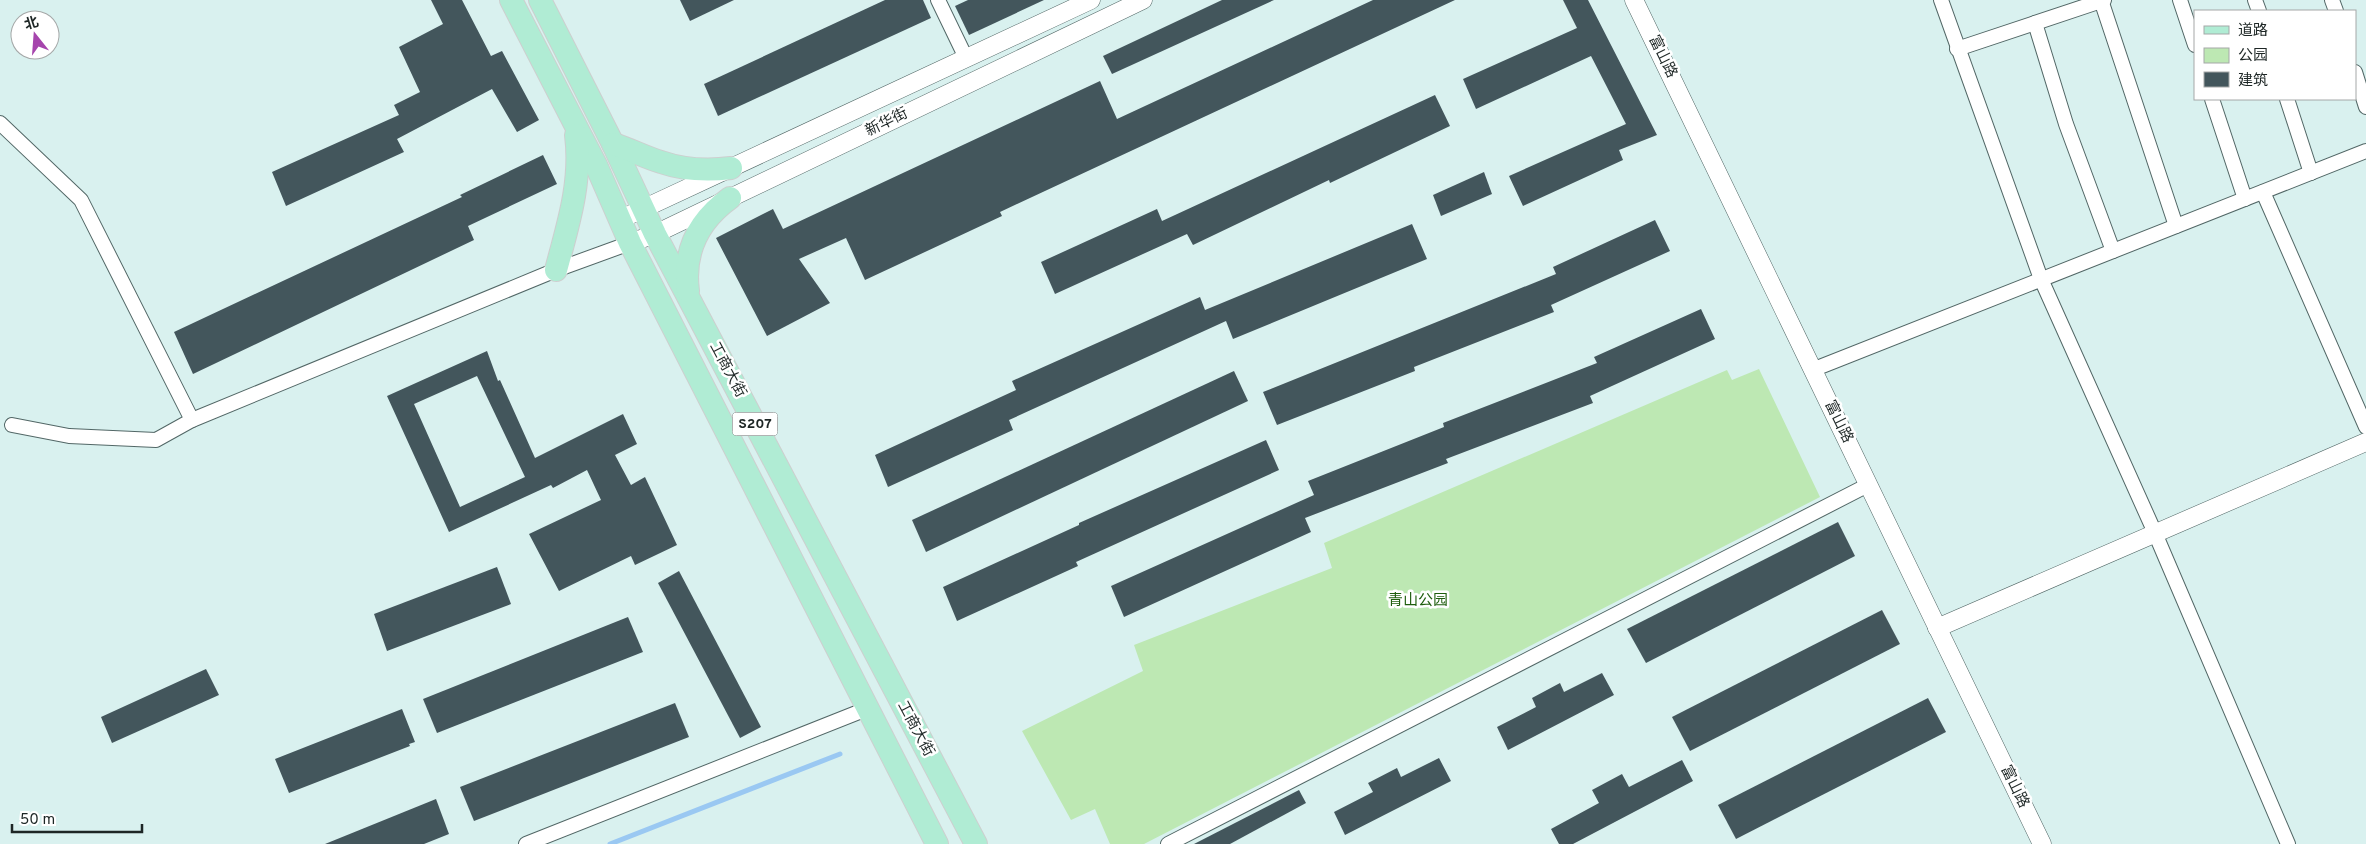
<svg xmlns="http://www.w3.org/2000/svg" width="2366" height="844" font-family="Overpass,'Noto Sans SC',sans-serif">
  <style>
    .green { fill: #bde8b3 }
    .lines { fill: none; stroke-linecap: round; stroke-linejoin: round }
    .stream { stroke: #9ac8f2; stroke-width: 5 }
    .building { fill: #43565c; fill-rule: evenodd }
    .minor-casing { stroke: #526766; stroke-width: 16 }
    .tertiary-casing { stroke: #526766; stroke-width: 19 }
    .primary-casing { stroke: #cdcfcf; stroke-width: 24 }
    .minor { stroke: #fff; stroke-width: 14 }
    .tertiary { stroke: #fff; stroke-width: 18 }
    .primary { stroke: #b0ecd4; stroke-width: 22 }
    .labels { text-anchor: middle; dominant-baseline: central; stroke-width: 5; stroke-linejoin: round; paint-order: stroke }
    .shield { fill: #fff; stroke: #616766; stroke-width: 1 }
    .shield-label { font-size: 14px; font-weight: bold; fill: #1d2625 }
    .street-label { font-size: 15px; fill: #1d2625; stroke: #fff }
    .park-label { font-size: 15px; fill: #1f5e0e; stroke: #fff }
  </style>
  <rect width="100%" height="100%" fill="#d9f1ef"/>
  <polygon class="green" points="1759,369 1820,497 1144,844 1110,844 1095,809 1071,820 1022,731 1143,671 1134,645 1332,568 1324,543 1727,370 1732,380"/>
  <g class="lines">
    <polyline class="stream" points="610,844 840,754"/>
  </g>
  <g class="building">
    <polygon points="431,0 462,0 491,56 502,51 539,120 517,132 492,89 397,139 404,152 286,206 272,172 399,115 394,105 420,92 399,47 443,24"/>
    <polygon points="680,0 734,0 690,21"/>
    <polygon points="885,0 923,0 931,18 718,116 704,84"/>
    <polygon points="968,0 1044,0 969,35 955,6"/>
    <polygon points="1222,0 1274,0 1112,74 1103,56"/>
    <polygon points="1373,0 1455,0 1000,212 1002,216 865,280 846,238 799,259 830,303 767,336 716,238 773,209 783,229 1100,81 1117,119"/>
    <polygon points="1563,0 1588,0 1657,135 1619,150 1623,160 1523,206 1509,176 1626,124 1591,56 1476,109 1463,79 1577,28"/>
    <polygon points="1435,95 1450,126 1330,183 1329,180 1193,245 1187,234 1055,294 1041,262 1157,209 1162,221"/>
    <polygon points="543,155 557,184 468,226 474,240 193,374 174,332 462,197 460,195"/>
    <polygon points="1484,172 1492,194 1441,216 1433,195"/>
    <polygon points="1655,220 1670,251 1551,305 1554,312 1414,367 1415,371 1277,425 1263,392 1556,274 1553,267"/>
    <polygon points="1412,224 1427,259 1233,339 1226,321 1009,420 1013,430 888,487 875,455 1016,390 1012,381 1200,297 1205,310"/>
    <polygon points="1701,309 1715,339 1590,396 1593,403 1446,459 1448,463 1305,518 1311,532 1124,617 1111,586 1314,495 1308,481 1444,427 1443,423 1597,363 1594,357"/>
    <path d="M 487,351 L 498,381 L 500,380 L 535,458 L 623,414 L 637,444 L 615,455 L 631,485 L 645,477 L 677,545 L 635,565 L 631,556 L 559,591 L 529,534 L 601,500 L 587,470 L 553,488 L 551,485 L 449,532 L 387,396 ZM 477,376 L 525,477 L 460,507 L 414,404 Z"/>
    <polygon points="1234,371 1248,401 926,552 912,520"/>
    <polygon points="1266,440 1279,470 1076,562 1078,566 957,621 943,587 1079,525 1079,523"/>
    <polygon points="1838,522 1855,556 1646,663 1627,629"/>
    <polygon points="497,567 511,604 387,651 374,614"/>
    <polygon points="679,571 761,727 740,738 658,583"/>
    <polygon points="1882,610 1900,644 1690,751 1672,717"/>
    <polygon points="628,617 643,652 437,733 423,699"/>
    <polygon points="206,669 219,695 112,743 101,717"/>
    <polygon points="1602,673 1614,695 1508,750 1497,727 1536,707 1532,698 1560,683 1564,692"/>
    <polygon points="1928,698 1946,732 1736,839 1718,805"/>
    <polygon points="675,703 689,737 474,821 460,787"/>
    <polygon points="402,709 415,742 409,744 410,746 289,793 275,759"/>
    <polygon points="1439,758 1451,781 1345,835 1334,812 1373,792 1368,783 1397,768 1401,777"/>
    <polygon points="1682,760 1693,781 1573,844 1559,844 1551,829 1599,803 1592,790 1622,774 1629,787"/>
    <polygon points="1299,790 1306,803 1230,844 1194,844"/>
    <polygon points="436,799 449,834 424,844 325,844"/>
  </g>
  <g class="lines">
    <defs>
      <g id="minor">
        <polyline points="938,0 966,58"/>
        <polyline points="1941,0 2041,279 2155,533 2288,844"/>
        <polyline points="2101,0 2176,226"/>
        <polyline points="2180,0 2195,45"/>
        <polyline points="2255,0 2259,11"/>
        <polyline points="2332,0 2336,11"/>
        <polyline points="2035,23 2066,124 2113,251"/>
        <polyline points="1957,49 2104,0"/>
        <polyline points="2355,72 2366,107"/>
        <polyline points="2212,99 2245,199"/>
        <polyline points="2287,99 2311,173"/>
        <polyline points="0,123 81,200 192,420"/>
        <polyline points="2263,192 2366,427"/>
        <polyline points="1812,370 2366,151"/>
        <polyline points="12,425 69,436 156,440 192,420 556,270 630,243"/>
        <polyline points="526,844 869,708"/>
        <polyline points="1168,844 1868,485"/>
      </g>
      <g id="tertiary">
        <polyline points="1634,0 2042,844"/>
        <polyline points="619,220 1091,0"/>
        <polyline points="630,243 655,234 1143,0"/>
        <polyline points="1937,628 2366,442"/>
      </g>
      <g id="primary">
        <polyline points="511,0 596,165 630,243 937,844"/>
        <polyline points="540,0 613,144 655,234 976,844"/>
        <path d="M 613,144 C 630,149 644,157 661,162 C 684,170 707,171 731,168"/>
        <path d="M 556,270 C 568,225 582,182 576,135"/>
        <path d="M 688,291 C 683,252 698,221 730,198"/>
      </g>
    </defs>
    <use href="#minor" class="minor-casing"/>
    <use href="#tertiary" class="tertiary-casing"/>
    <use href="#primary" class="primary-casing"/>
    <use href="#minor" class="minor"/>
    <use href="#tertiary" class="tertiary"/>
    <use href="#primary" class="primary"/>
  </g>
  <g class="labels">
    <rect class="shield" x="732.5" y="412.5" width="45" height="23" rx="4"/>
    <g class="shield-label">
      <text x="755" y="424">S207</text>
    </g>
    <g class="street-label">
      <text transform="translate(1662 57) rotate(64)">富山路</text>
      <text transform="translate(887 123) rotate(-26)">新华街</text>
      <text transform="translate(727 370) rotate(62)">工商大街</text>
      <text transform="translate(1838 422) rotate(64)">富山路</text>
      <text transform="translate(915 729) rotate(62)">工商大街</text>
      <text transform="translate(2014 787) rotate(64)">富山路</text>
    </g>
    <g class="park-label">
      <text x="1418" y="601">青山公园</text>
    </g>
  </g>
  <rect x="2194" y="10" width="162" height="90" fill="#ffffff" stroke="#a5a8a8"/>
  <rect x="2204" y="26" width="25" height="8" fill="#b0ecd4" stroke="#a5a8a8"/>
  <text x="2238" y="35" font-size="15" fill="#1d2625">道路</text>
  <rect x="2204" y="48" width="25" height="15" fill="#bde8b3" stroke="#a5a8a8"/>
  <text x="2238" y="60" font-size="15" fill="#1d2625">公园</text>
  <rect x="2204" y="72" width="25" height="15" fill="#43565c" stroke="#a5a8a8"/>
  <text x="2238" y="85" font-size="15" fill="#1d2625">建筑</text>
  <g transform="translate(35 35) rotate(343)"><circle r="24" fill="#ffffff" stroke="#a5a8a8"/>
  <path d="M0-4L9 19L0 12L-9 19Z" fill="#a645ad"/>
  <text y="-8" font-size="14" font-weight="bold" text-anchor="middle" fill="#1d2625">北</text>
  </g>
  <path d="M12 824v8h130v-8" fill="none" stroke="#1d2625" stroke-width="2.5"/>
  <text x="20" y="824" font-size="15" fill="#1d2625" stroke="#ffffff" stroke-width="4" paint-order="stroke">50 m</text>
</svg>
